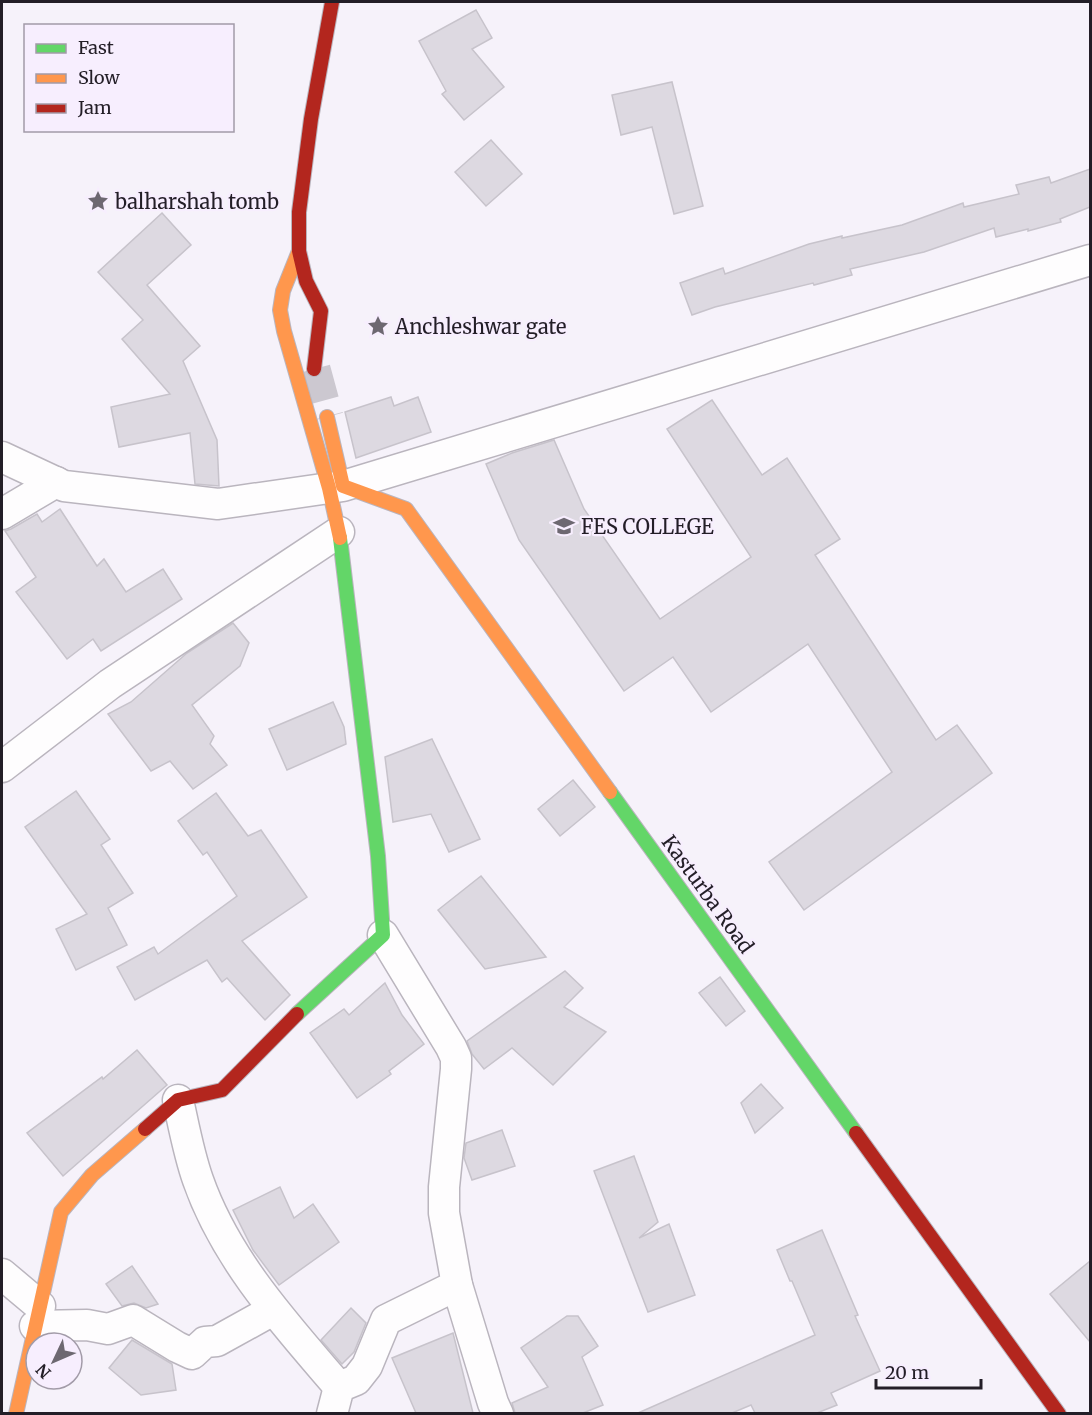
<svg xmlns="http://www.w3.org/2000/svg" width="1092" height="1415" font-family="Merriweather,serif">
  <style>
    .building { fill: #ddd9e1; stroke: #c7c3cb; stroke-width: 1.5 }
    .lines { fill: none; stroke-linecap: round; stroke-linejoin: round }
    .primary-tunnel { stroke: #ccc8d0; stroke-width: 33; stroke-dasharray: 33 16; stroke-linecap: butt }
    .street-casing { stroke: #bab5be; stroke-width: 33 }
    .fast-casing { stroke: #bab5be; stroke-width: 16 }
    .slow-casing { stroke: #bab5be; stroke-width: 16 }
    .jam-casing { stroke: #bab5be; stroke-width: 16 }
    .street { stroke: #fefdfe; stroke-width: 30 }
    .fast { stroke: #63d668; stroke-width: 14 }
    .slow { stroke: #ff974d; stroke-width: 14 }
    .jam { stroke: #b3261e; stroke-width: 14 }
    .labels { text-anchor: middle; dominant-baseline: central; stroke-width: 4.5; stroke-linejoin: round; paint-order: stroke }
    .poi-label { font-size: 20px; fill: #231e27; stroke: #f7eefe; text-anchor: start }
    .street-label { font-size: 20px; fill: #231e27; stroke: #f7eefe }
  </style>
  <rect width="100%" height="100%" fill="#f6f2fa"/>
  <g class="building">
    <polygon points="476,10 492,38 472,49 504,87 464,120 442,94 446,91 419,41"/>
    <polygon points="672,82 703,206 674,214 652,127 621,135 612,95"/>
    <polygon points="491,140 522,174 486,206 455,172"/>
    <polygon points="1090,169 1090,207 1060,219 1061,222 1028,231 1028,229 996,237 994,228 924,252 850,269 852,275 814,285 813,283 715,307 692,315 680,283 723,268 725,274 809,244 842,236 842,238 902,225 963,203 964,207 1019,194 1016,185 1049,177 1051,183"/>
    <polygon points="162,213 191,245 147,285 200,346 183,361 217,440 219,486 195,484 190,433 119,447 111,407 170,394 122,339 143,320 98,272"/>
    <polygon points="391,397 394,406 418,397 431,432 356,458 345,412"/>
    <polygon points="712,400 762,475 787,458 840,539 815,555 936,740 957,725 992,773 804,910 769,862 892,772 808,644 711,712 673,657 624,691 519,540 486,464 512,453 554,440 584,509 660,619 751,557 667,429"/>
    <polygon points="60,509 97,566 104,559 126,592 163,569 182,599 101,651 93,639 67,659 16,592 36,577 5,531 11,529 37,514 42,522"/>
    <polygon points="233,623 249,643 240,666 192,705 214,736 210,744 227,765 193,789 170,761 151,771 108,714 131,702 187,653"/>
    <polygon points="333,702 344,727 346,744 287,770 269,729"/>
    <polygon points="432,739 480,839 449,852 431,814 393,822 385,757"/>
    <polygon points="573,780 595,807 560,836 538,809"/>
    <polygon points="76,791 110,839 101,845 133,893 108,908 127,945 76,970 56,929 87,914 25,827"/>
    <polygon points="216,793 248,836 261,830 307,897 242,941 290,995 265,1020 227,978 222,982 207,960 135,1000 117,967 154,947 158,954 237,896 207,852 203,855 178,821"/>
    <polygon points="481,876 546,957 485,969 438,910"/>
    <polygon points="565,971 583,988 564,1007 606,1032 553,1085 512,1048 484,1069 472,1054 467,1041"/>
    <polygon points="720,977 745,1011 726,1026 699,993"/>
    <polygon points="385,983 402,1015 424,1044 389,1071 391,1074 357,1098 310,1033 344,1009 349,1015"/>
    <polygon points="137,1050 167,1085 63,1176 27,1133 102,1077 103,1079"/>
    <polygon points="761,1084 783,1108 755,1133 741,1103"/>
    <polygon points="502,1130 515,1166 472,1180 464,1158 466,1143"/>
    <polygon points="634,1156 658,1222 639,1238 669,1224 695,1295 648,1312 594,1171"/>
    <polygon points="280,1187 294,1218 313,1204 339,1242 279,1285 253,1250 233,1210"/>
    <polygon points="822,1230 858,1315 855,1316 880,1371 831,1393 837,1405 817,1413 755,1413 751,1405 732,1413 638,1413 815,1335 792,1281 790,1281 777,1250"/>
    <polygon points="1090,1261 1090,1342 1050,1294"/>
    <polygon points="132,1266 158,1304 146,1308 134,1303 122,1306 106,1284"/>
    <polygon points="351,1308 366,1323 354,1352 342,1364 321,1340"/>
    <polygon points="567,1316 578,1316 598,1346 582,1357 603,1405 583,1413 515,1413 512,1403 548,1387 521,1348"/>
    <polygon points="453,1333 473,1413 416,1413 392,1358"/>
    <polygon points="132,1340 172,1364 176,1390 141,1395 109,1368"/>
  </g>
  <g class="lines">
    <polyline class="primary-tunnel" points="314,369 327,417"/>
    <defs>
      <g id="street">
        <polyline points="2,457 64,486 218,504 343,486 1090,260"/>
        <polyline points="2,514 56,482"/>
        <polyline points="2,767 110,684 339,532"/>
        <polyline points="383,935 451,1047 456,1058 456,1069 444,1187 444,1213 457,1285 493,1403 498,1414"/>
        <path d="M 178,1100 C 184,1127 189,1155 198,1180 C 226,1260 285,1324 339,1387"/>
        <polyline points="2,1274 40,1306"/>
        <polyline points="35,1326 87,1325 108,1329 133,1320 177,1347 192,1354 205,1342 217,1341 273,1310"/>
        <polyline points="332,1414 339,1387 356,1380 367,1366 386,1320 457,1285"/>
      </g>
      <g id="fast">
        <polyline points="610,792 856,1133"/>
        <polyline points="297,1014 383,935 378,856 340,538"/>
      </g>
      <g id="slow">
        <polyline points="299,251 283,291 280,310 284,331 329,488 340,538"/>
        <polyline points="327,417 343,486 406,509 610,792"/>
        <polyline points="16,1414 61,1212 92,1175 145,1129"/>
      </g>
      <g id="jam">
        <polyline points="314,369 321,311 306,281 299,251 299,212 311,119 332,2"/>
        <polyline points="145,1129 178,1100 222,1090 297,1014"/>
        <polyline points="856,1133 1059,1414"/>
      </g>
    </defs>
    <use href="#street" class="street-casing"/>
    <use href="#fast" class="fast-casing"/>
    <use href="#slow" class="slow-casing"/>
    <use href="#jam" class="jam-casing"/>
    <use href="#street" class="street"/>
    <use href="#fast" class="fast"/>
    <use href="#slow" class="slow"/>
    <use href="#jam" class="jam"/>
  </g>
  <defs>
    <symbol id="sight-bare" viewBox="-9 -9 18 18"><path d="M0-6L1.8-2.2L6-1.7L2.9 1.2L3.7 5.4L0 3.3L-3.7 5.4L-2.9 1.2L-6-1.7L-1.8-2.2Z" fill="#6d6871" stroke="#f7eefe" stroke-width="2.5" paint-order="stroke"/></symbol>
    <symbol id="school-bare" viewBox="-9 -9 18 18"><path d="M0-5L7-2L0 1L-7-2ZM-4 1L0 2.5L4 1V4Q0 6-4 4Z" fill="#6d6871" stroke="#f7eefe" stroke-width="2.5" paint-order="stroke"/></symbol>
  </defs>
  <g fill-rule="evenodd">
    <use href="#sight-bare" x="83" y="186" width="30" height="30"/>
    <use href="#sight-bare" x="363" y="311" width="30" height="30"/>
    <use href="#school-bare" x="549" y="511" width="30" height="30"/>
  </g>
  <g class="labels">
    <g class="poi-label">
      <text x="115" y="201">balharshah tomb</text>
      <text x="395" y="326">Anchleshwar gate</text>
      <text x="581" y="526">FES COLLEGE</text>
    </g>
    <g class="street-label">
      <text transform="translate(708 894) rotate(54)">Kasturba Road</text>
    </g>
  </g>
  <rect width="1092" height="1415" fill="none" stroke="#231e27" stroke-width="6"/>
  <rect x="24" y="24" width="210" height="108" fill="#f7eefe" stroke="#a29ba8" stroke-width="1.5"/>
  <rect x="36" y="44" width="30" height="9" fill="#63d668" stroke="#a29ba8" stroke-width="1.5"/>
  <text x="78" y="54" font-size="18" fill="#231e27">Fast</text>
  <rect x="36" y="74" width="30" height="9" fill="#ff974d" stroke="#a29ba8" stroke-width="1.5"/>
  <text x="78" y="84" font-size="18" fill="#231e27">Slow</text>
  <rect x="36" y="104" width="30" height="9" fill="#b3261e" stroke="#a29ba8" stroke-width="1.5"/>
  <text x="78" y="114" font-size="18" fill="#231e27">Jam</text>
  <g transform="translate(54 1361) rotate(226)"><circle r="28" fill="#f7eefe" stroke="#a29ba8" stroke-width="1.5"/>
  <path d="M0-4.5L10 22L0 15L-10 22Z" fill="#6d6871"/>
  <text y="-9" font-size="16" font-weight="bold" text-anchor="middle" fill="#231e27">N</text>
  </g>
  <path d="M876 1379v9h105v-9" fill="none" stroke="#231e27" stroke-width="3"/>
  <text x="885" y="1379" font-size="18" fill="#231e27" stroke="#f7eefe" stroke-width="4.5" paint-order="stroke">20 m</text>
</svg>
